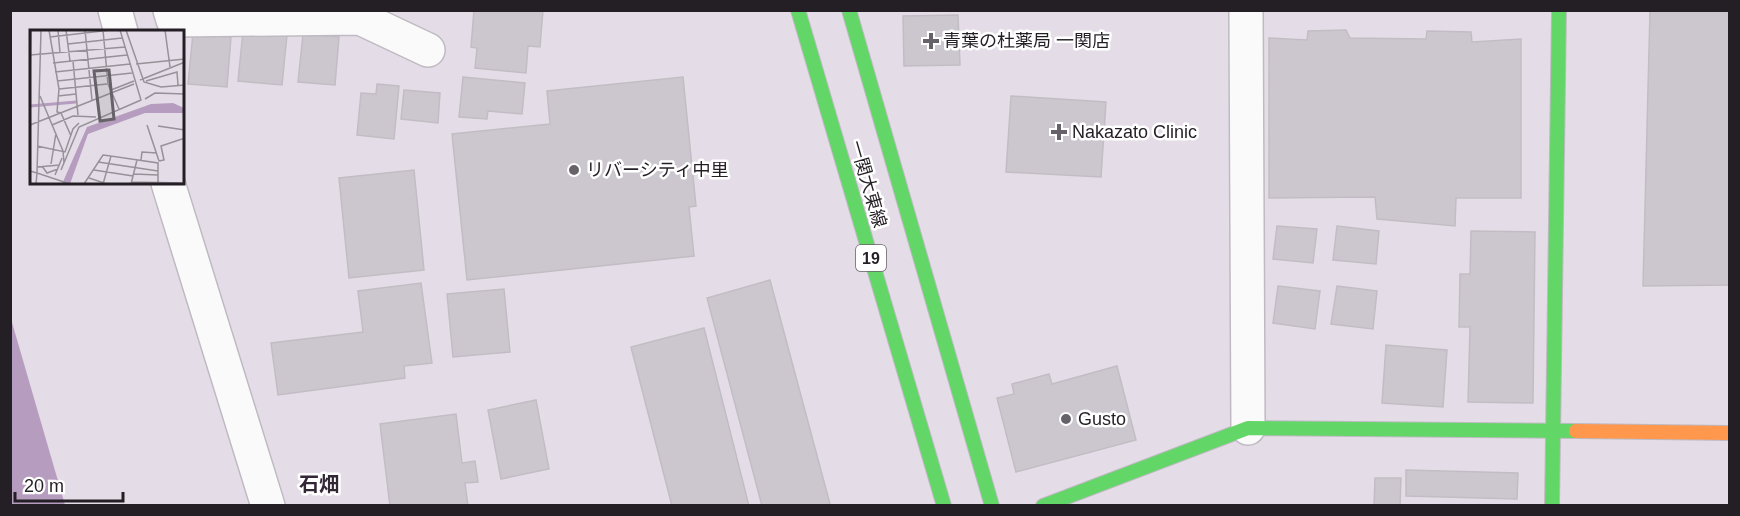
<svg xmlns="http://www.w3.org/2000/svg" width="1740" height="516" font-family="Arial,'Noto Sans JP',sans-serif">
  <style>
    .water { fill: #b69dbf }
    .building { fill: #ccc7ce; stroke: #c2bdc4; stroke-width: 1.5 }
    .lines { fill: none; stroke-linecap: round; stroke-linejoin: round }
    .street-casing { stroke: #bfbac2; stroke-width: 36 }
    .fast-casing { stroke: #bfbac2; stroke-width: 16 }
    .slow-casing { stroke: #bfbac2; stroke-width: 16 }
    .street { stroke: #fbfafb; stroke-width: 33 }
    .fast { stroke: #63d668; stroke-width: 14 }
    .slow { stroke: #ff974d; stroke-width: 14 }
    .poi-dot { fill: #676269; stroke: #fff; stroke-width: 2 }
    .labels { text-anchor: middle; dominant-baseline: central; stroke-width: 5; stroke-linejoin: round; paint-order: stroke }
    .shield { fill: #fff; stroke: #666266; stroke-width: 1.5 }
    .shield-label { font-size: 16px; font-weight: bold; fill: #241f25 }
    .poi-label { font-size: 18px; fill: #241f25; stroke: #fff; text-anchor: start }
    .street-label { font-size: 18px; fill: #241f25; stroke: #fff }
    .neighbourhood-label { font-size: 20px; font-weight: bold; fill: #322835; stroke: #fff }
    .inset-river { fill: none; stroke: #b69dbf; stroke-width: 3 }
    .inset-road { fill: none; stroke: #979199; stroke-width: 1.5 }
    .view { fill: #676269; fill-opacity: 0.15; stroke: #676269; stroke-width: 3 }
    .inset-edge { fill: none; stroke: #241f25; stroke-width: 3 }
  </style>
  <rect width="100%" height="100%" fill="#e4dde7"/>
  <polygon class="water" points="10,319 11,319 65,505 11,505"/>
  <g class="building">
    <polygon points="474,10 543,10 540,47 528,46 526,73 475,68 477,48 471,47"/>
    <polygon points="1650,10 1730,10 1730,285 1643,286"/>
    <polygon points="958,15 960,65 904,66 903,16"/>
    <polygon points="1346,30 1350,38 1426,39 1427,31 1471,32 1472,42 1521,39 1521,198 1456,198 1455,226 1377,219 1375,197 1269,198 1269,38 1307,40 1308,31"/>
    <polygon points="243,31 287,35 282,85 238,81"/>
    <polygon points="193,33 231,37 227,87 188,84"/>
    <polygon points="303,34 339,37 335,85 298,82"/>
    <polygon points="463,77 525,83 522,114 488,111 487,119 459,117"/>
    <polygon points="683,77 696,206 689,207 694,256 467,280 452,134 550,124 547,91"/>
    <polygon points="377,84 399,86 394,139 357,135 361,93 376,94"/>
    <polygon points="404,90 440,93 438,123 401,119"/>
    <polygon points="1011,96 1106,102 1101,177 1006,172"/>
    <polygon points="414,170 424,270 349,278 339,178"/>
    <polygon points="1277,226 1317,229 1313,263 1273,259"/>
    <polygon points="1337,226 1379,231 1376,264 1333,260"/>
    <polygon points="1471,231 1535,232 1533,403 1468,402 1470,327 1459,327 1460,274 1470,274"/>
    <polygon points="770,280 830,504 823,506 762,506 707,298"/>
    <polygon points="421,283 432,363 404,366 405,378 278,395 271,343 363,332 358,291"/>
    <polygon points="1278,286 1320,291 1315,329 1273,323"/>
    <polygon points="1337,286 1377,291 1373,329 1331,324"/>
    <polygon points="504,289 510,352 453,357 447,294"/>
    <polygon points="704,328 749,506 672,506 631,347"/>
    <polygon points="1386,345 1447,350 1443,407 1382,403"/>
    <polygon points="1117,366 1136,440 1016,472 997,398 1014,394 1012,384 1049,374 1052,384"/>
    <polygon points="536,400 549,469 501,479 488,410"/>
    <polygon points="456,414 462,463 475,461 478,482 465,483 468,506 390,506 380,424"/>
    <polygon points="1406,470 1518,473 1517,499 1406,496"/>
    <polygon points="1375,478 1401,478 1400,506 1374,506"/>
  </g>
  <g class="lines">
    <defs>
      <g id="street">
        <polyline points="115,10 121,32"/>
        <polyline points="170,10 173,20 360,18 428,50"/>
        <polyline points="1246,10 1248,428"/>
        <polyline points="168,183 268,506"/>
      </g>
      <g id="fast">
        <polyline points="798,10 944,506"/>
        <polyline points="849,10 992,506"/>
        <polyline points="1043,506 1248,428 1576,431"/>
        <polyline points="1552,506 1559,10"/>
      </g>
      <polyline id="slow" points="1576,431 1730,433"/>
    </defs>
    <use href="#street" class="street-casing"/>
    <use href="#fast" class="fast-casing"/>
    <use href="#slow" class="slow-casing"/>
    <use href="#street" class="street"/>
    <use href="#fast" class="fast"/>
    <use href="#slow" class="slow"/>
  </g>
  <g class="poi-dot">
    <path d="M928 32h6v6h6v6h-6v6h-6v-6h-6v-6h6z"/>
    <path d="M1056 123h6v6h6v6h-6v6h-6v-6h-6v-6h6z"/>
    <circle cx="574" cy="170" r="6"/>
    <circle cx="1066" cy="419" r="6"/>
  </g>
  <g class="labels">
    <rect class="shield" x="856" y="245" width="30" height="26" rx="4.5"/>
    <g class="shield-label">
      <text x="871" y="258">19</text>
    </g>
    <g class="poi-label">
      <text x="943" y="41">青葉の杜薬局 一関店</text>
      <text x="1072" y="132">Nakazato Clinic</text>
      <text x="586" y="170">リバーシティ中里</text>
      <text x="1078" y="419">Gusto</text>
    </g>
    <g class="street-label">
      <text transform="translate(868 184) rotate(74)">一関大東線</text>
    </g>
    <g class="neighbourhood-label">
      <text x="319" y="484">石畑</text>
    </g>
  </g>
  <g transform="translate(30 30)">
    <rect width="154" height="154" fill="#e4dde7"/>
    <path d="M 143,73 L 154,78 L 154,83 L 115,83 L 58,104 L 40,154 L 32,154 L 57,97 L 121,74 Z" fill="#b69dbf"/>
    <path class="inset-river" d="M 0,76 L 46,72"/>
    <path class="inset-road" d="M 11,0 L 7,143 L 40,154M 19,0 L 29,59 L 27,82 L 31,83 L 41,106M 28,0 L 30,23M 36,0 L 40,31M 55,0 L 62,70M 73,0 L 78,54 L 89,79M 96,0 L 114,52 L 131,57 L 155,55M 135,0 L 140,37M 20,7 L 81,0M 38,14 L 92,8M 0,25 L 95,17M 43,31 L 48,85M 23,33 L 97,25M 106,34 L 155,29M 25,42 L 100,34M 110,50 L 155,32M 0,51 L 1,0M 27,51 L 102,43M 116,51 L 147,42 L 148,55M 29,59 L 77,54M 81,60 L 104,51M 10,66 L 33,121 L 34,133M 28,66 L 46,64M 115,69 L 125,63 L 155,64M 0,95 L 104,54M 22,95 L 43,86 L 66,87M 117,95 L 129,131M 128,96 L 155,100M 7,116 L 35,122 L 43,99 L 49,93M 111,130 L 112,122 L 127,123M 129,131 L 134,130 L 131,116 L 155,108M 68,132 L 128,141M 21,134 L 26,103M 12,136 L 17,143 L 28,139M 7,137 L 30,135M 31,140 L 49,97 L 111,70 L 90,0M 64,140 L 103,146M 0,141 L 7,143 L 6,154M 104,144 L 128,145M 25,145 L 32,128M 59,148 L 77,154M 102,152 L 155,153M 54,154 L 73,125 L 81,126M 73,154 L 81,126 L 128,133 L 128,154M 101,154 L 107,130"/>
    <path class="view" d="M 79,40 L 84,89 L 70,91 L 64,41 Z"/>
    <rect width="154" height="154" class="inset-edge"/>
  </g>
  <rect width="1740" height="516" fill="none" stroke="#241f25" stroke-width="24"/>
  <path d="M15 492v9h108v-9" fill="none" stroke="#241f25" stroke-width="3"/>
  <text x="24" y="492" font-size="18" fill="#241f25" stroke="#ffffff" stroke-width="4.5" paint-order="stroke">20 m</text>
</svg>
